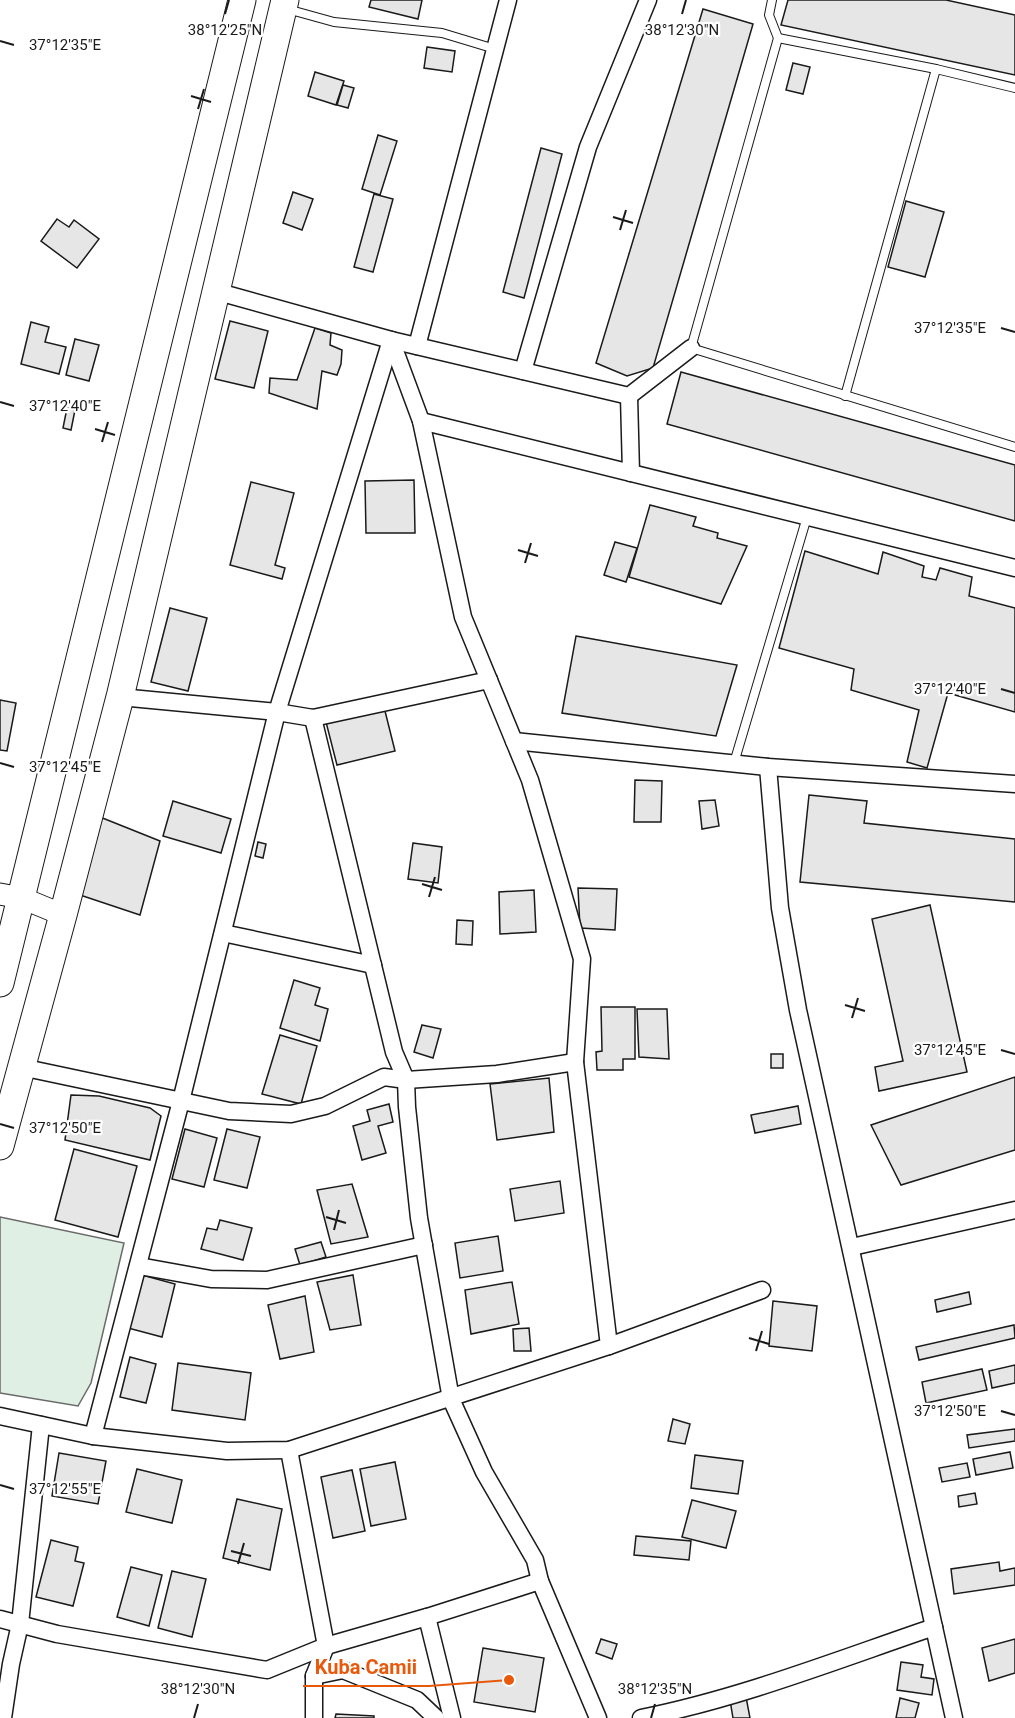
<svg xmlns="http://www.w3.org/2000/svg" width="1015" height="1718" font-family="Roboto,sans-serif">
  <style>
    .green { fill: #e0efe3; stroke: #6a6a6a; stroke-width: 1.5 }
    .building { fill: #e6e6e6; stroke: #1a1a1a; stroke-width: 1.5 }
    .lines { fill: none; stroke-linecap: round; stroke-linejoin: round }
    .service-casing { stroke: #1a1a1a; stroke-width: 10 }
    .minor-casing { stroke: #1a1a1a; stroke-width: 19 }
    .tertiary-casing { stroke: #1a1a1a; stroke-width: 23 }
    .primary-casing { stroke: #1a1a1a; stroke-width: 29 }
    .service { stroke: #fff; stroke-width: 8 }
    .minor { stroke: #fff; stroke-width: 16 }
    .tertiary { stroke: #fff; stroke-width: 21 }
    .primary { stroke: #fff; stroke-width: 27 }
    .ticks { fill: none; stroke: #1a1a1a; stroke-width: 2 }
    .ticks-label { font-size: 15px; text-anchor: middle; fill: #1a1a1a; stroke: #fff; stroke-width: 4.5; stroke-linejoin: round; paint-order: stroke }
    .leader { fill: none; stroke: #e8590c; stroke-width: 2 }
    .callout-dot { fill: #e8590c; stroke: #fff; stroke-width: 2 }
    .callout-label { font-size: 20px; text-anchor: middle; font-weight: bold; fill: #e8590c; stroke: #fff; stroke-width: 4.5; stroke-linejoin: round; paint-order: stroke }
  </style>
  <rect width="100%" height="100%" fill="#fff"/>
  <polygon class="green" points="0,1217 124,1243 91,1383 78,1406 0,1393"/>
  <g class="building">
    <polygon points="371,0 422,0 418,19 369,7"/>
    <polygon points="788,0 946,0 1015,15 1015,75 781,25"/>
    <polygon points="703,9 753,24 653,368 627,376 596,363"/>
    <polygon points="427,47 455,51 452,72 424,68"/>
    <polygon points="793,63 810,67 803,94 786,90"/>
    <polygon points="315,72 344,81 336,105 308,96"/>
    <polygon points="343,85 354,88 348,108 337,105"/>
    <polygon points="378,135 397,141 380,195 362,189"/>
    <polygon points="541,148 562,154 524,298 503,292"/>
    <polygon points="293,192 313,199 302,230 283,223"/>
    <polygon points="374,194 393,199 373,272 354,267"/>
    <polygon points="906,201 944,212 925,277 888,267"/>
    <polygon points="57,219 69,227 74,220 99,239 77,268 41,241"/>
    <polygon points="230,321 268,331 254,388 215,379"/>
    <polygon points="31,322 49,327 45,342 66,347 59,374 21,364"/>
    <polygon points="315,328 331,333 330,345 342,350 341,364 337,375 322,371 317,409 269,393 270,378 297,380"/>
    <polygon points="75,339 99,345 89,381 66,375"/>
    <polygon points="681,372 1015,465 1015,521 667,424"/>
    <polygon points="67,408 75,410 71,430 63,428"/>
    <polygon points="414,480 415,533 366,533 365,481"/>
    <polygon points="251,482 294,493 275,565 285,568 282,579 230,565"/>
    <polygon points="650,505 696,517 693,526 718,533 717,538 747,546 721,604 629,577"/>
    <polygon points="615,542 637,548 626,582 604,575"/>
    <polygon points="805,551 878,574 883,552 924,566 922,577 936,580 940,568 972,577 969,596 1015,608 1015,712 948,693 927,768 907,762 919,710 851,690 854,669 779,648"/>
    <polygon points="170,608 207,618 188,691 151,682"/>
    <polygon points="576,636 737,665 716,736 562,713"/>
    <polygon points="0,700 16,703 7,751 0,750"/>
    <polygon points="384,707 395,751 337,765 326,722"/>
    <polygon points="635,780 662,781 661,822 634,822"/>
    <polygon points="809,795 867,801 864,823 1015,839 1015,902 800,882"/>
    <polygon points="715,800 719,826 702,829 699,801"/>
    <polygon points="173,801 231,819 221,853 163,836"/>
    <polygon points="95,815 160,841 140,915 77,894"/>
    <polygon points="258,842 266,844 263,858 255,856"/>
    <polygon points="413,843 442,847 438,883 408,879"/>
    <polygon points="578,888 617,889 615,930 580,928"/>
    <polygon points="534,890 536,932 500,934 499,892"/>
    <polygon points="930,905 967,1072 879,1091 875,1067 903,1061 872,919"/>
    <polygon points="457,920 473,921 472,945 456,944"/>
    <polygon points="294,980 320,988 315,1005 328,1009 320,1041 280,1028"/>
    <polygon points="601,1007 635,1007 635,1059 623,1059 623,1070 597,1070 596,1052 602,1051"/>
    <polygon points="637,1009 667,1009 669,1059 639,1057"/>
    <polygon points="422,1025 441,1029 433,1058 414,1052"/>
    <polygon points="280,1035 317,1046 301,1104 262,1094"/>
    <rect x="771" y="1054" width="12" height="14"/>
    <polygon points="1015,1077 1015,1150 901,1185 871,1125"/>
    <polygon points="549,1078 554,1132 497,1140 490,1084"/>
    <polygon points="71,1095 99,1096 150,1108 161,1116 150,1160 65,1140"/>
    <polygon points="389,1104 393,1122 378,1126 386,1153 362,1160 353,1126 370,1121 367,1110"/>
    <polygon points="798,1106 801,1124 755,1133 751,1115"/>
    <polygon points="185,1129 217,1138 204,1187 172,1179"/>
    <polygon points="227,1129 260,1137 247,1188 214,1180"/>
    <polygon points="74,1149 137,1166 118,1237 55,1220"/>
    <polygon points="560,1181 564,1213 515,1221 510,1189"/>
    <polygon points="352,1184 368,1237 331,1244 317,1190"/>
    <polygon points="220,1220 252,1228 243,1260 201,1249 207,1228 217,1230"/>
    <polygon points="498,1236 503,1271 460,1278 455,1243"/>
    <polygon points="321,1242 326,1257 300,1265 295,1249"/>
    <polygon points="142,1275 175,1284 162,1337 128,1328"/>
    <polygon points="353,1275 361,1325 330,1330 317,1282"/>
    <polygon points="512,1282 519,1324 471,1334 465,1290"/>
    <polygon points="969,1292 971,1304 937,1312 935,1300"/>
    <polygon points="305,1296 314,1352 280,1359 268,1305"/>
    <polygon points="773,1301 817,1306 812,1351 769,1346"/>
    <polygon points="1014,1325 1015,1338 919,1360 916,1347"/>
    <polygon points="529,1328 531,1351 514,1351 513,1329"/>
    <polygon points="130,1357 156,1364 146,1403 120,1397"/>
    <polygon points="178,1363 251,1373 245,1420 172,1410"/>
    <polygon points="1015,1365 1015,1383 992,1388 989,1371"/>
    <polygon points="982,1369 987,1390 926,1403 922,1382"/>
    <polygon points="673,1419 690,1424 685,1444 668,1441"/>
    <polygon points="1015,1429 1015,1441 969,1448 967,1435"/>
    <polygon points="1010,1452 1013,1468 976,1475 973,1459"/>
    <polygon points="59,1453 106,1461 98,1504 52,1496"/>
    <polygon points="695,1455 743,1461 738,1494 691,1488"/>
    <polygon points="395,1462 406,1519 371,1526 360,1469"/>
    <polygon points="967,1463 970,1477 942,1482 939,1468"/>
    <polygon points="137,1469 182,1480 172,1523 126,1512"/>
    <polygon points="352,1470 365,1531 333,1538 321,1477"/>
    <polygon points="975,1493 977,1504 959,1507 958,1496"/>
    <polygon points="237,1499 282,1509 270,1570 223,1558"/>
    <polygon points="692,1500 736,1511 726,1548 682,1537"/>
    <polygon points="636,1536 691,1541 689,1560 634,1555"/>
    <polygon points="51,1540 78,1547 75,1561 84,1563 73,1606 36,1597"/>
    <polygon points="999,1562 1000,1571 1015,1568 1015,1585 954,1594 951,1569"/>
    <polygon points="131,1567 162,1575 149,1626 117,1617"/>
    <polygon points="172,1571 206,1579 192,1637 158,1628"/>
    <polygon points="601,1639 617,1644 612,1659 596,1653"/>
    <polygon points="1015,1639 1015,1673 989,1681 982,1648"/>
    <polygon points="483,1648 544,1658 535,1712 474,1702"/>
    <polygon points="901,1662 923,1665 921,1677 934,1679 932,1695 897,1690"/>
    <polygon points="746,1697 750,1718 733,1718 730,1700"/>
    <polygon points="900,1698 919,1703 915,1718 896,1718"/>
    <polygon points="336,1714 374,1716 374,1718 335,1718"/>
  </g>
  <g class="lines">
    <defs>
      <g id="service">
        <polyline points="772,0 769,15 778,38"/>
        <polyline points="287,9 334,22 442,33 495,49"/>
        <polyline points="1015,88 936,69 778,38 691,348 1015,447"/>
        <polyline points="845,396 936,69"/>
        <polyline points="734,763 807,517"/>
      </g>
      <g id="minor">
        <polyline points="417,346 508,0"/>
        <polyline points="523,371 588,147 648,0"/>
        <polyline points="629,396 631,473"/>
        <polyline points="421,421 1015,568"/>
        <polyline points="120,697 277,712 313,718 489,680"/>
        <polyline points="313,718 394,1052 406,1080 407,1107 419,1218 451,1399 484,1472 535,1560 540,1581 598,1718"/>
        <polyline points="514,741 768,767 1015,784"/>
        <polyline points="768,767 780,908 798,1010 954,1718"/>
        <polyline points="223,933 373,965"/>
        <polyline points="21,1067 229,1111 291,1114 325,1106 384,1077 406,1080 497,1074 575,1062"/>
        <polyline points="852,1247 1015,1210"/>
        <polyline points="139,1266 211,1279 267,1280 424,1245"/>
        <polyline points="609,1346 762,1290"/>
        <polyline points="0,1416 93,1436 227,1451 289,1450 609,1346 575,1062 582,959 530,780 463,617 421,421 391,340 215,291"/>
        <polyline points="93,1436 181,1101 277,712 391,340 629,396 691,348"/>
        <polyline points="289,1450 326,1646 314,1676 314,1718"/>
        <polyline points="427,1617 540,1581"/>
        <polyline points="0,1619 57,1634 267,1670 326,1646 427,1617 452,1718"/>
        <polyline points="314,1676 343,1670 417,1700 436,1718"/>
        <polyline points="3,1718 11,1664 20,1624 41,1425"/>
        <path d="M 641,1718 C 741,1698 837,1660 934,1627"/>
      </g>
      <polyline id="tertiary" points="0,894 22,898 63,915"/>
      <g id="primary">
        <polyline points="0,983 242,0"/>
        <polyline points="0,1146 63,915 120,697 285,0"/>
      </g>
    </defs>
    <use href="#service" class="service-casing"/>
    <use href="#minor" class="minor-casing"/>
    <use href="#tertiary" class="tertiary-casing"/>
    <use href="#primary" class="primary-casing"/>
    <use href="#service" class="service"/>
    <use href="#minor" class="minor"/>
    <use href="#tertiary" class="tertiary"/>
    <use href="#primary" class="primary"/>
  </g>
  <path class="ticks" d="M 225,14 L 229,0M 682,14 L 686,0M 0,41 L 14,45M 191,96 L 211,102M 198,109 L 204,89M 613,217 L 633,223M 620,230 L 626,210M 1001,328 L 1015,332M 0,402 L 14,406M 95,429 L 115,435M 102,442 L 108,422M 518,550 L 538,556M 525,563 L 531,543M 1001,689 L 1015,693M 0,763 L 14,767M 422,884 L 442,890M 429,897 L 435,877M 845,1005 L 865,1011M 852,1018 L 858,998M 1001,1050 L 1015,1054M 0,1124 L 14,1128M 326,1217 L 346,1223M 334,1230 L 339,1210M 749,1338 L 769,1344M 756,1351 L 762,1331M 1001,1411 L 1015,1415M 0,1485 L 14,1489M 231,1551 L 251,1556M 238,1564 L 244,1543M 194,1718 L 198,1704M 651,1718 L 655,1704"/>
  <g class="ticks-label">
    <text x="225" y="35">38°12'25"N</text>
    <text x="682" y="35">38°12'30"N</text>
    <text x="65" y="50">37°12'35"E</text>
    <text x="950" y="333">37°12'35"E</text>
    <text x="65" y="411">37°12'40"E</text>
    <text x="950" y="694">37°12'40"E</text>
    <text x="65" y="772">37°12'45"E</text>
    <text x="950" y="1055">37°12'45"E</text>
    <text x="65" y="1133">37°12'50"E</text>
    <text x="950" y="1416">37°12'50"E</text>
    <text x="65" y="1494">37°12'55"E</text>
    <text x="198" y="1694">38°12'30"N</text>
    <text x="655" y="1694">38°12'35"N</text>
  </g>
  <path class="leader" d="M509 1680L429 1686H303"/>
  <circle class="callout-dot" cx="509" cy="1680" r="6"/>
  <g class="callout-label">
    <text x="366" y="1674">Kuba Camii</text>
  </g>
</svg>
